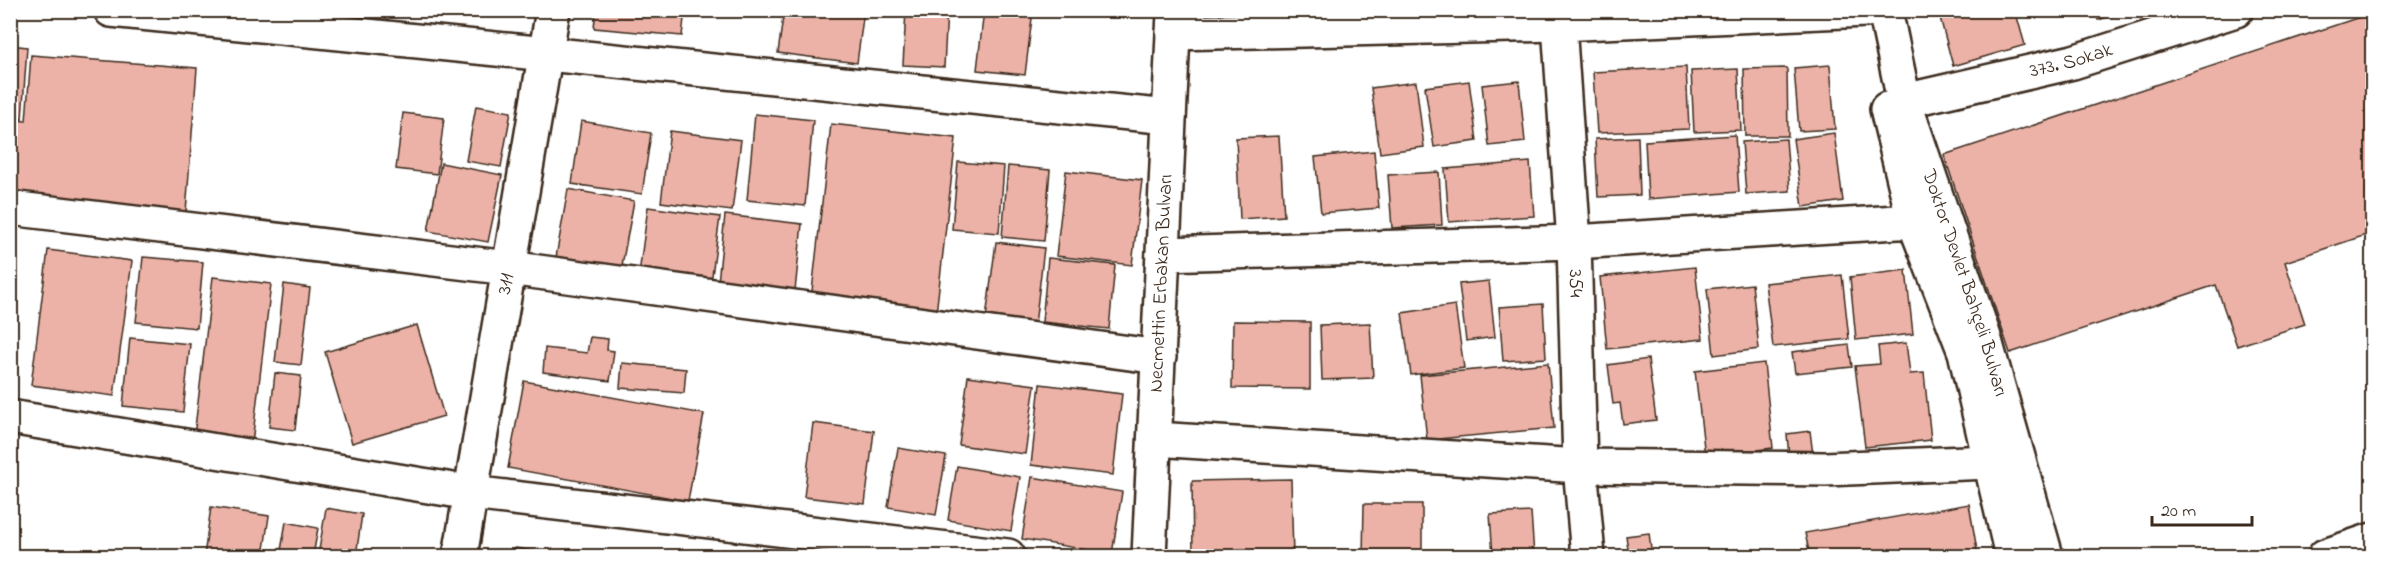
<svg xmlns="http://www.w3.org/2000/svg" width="2383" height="567" font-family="'Indie Flower',sans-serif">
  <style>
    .building { fill: #ecb2a7; stroke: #3b2a1e; stroke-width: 1.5 }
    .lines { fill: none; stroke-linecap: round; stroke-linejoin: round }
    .minor-casing { stroke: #3b2a1e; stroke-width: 38 }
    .minor { stroke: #fff; stroke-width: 33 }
    .labels { text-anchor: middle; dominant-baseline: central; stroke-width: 4.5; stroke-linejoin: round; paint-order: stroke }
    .street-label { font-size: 20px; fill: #3b2a1e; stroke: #fff }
  </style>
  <rect width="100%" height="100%" fill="#fff"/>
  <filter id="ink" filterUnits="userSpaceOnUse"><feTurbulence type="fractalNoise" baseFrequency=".0167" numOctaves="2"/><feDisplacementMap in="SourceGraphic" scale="12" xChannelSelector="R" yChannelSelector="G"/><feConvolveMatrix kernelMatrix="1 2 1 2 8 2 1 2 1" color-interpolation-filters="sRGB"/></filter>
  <g filter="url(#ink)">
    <g class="building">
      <polygon points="596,10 685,10 682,36 594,28"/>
      <polygon points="784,10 864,10 857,63 778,53"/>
      <polygon points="906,10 947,10 944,67 903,65"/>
      <polygon points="984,10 1033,10 1025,75 977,70"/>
      <polygon points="1938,10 2015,10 2025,45 1953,66"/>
      <polygon points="2095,10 2130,10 2098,20"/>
      <polygon points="2372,13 2372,233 2285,262 2305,324 2237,346 2216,285 2010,353 1944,155"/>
      <polygon points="10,45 27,47 22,119 10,117"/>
      <polygon points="31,55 197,68 186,212 10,198 14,120 26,121"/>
      <polygon points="1830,65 1835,129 1799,131 1794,68"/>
      <polygon points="1686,67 1689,129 1597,133 1593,72"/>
      <polygon points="1787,68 1788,136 1745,136 1744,69"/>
      <polygon points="1738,69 1741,130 1694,132 1691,71"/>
      <polygon points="1469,81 1477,141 1434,147 1425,87"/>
      <polygon points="1519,81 1525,142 1489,146 1482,85"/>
      <polygon points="1416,82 1424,147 1380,153 1371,88"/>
      <polygon points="476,106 511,112 501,167 466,161"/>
      <polygon points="403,113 444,118 437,174 396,169"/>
      <polygon points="755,114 813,120 805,206 747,200"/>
      <polygon points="581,121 651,133 642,194 572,184"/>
      <polygon points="831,124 956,138 936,314 811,300"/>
      <polygon points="670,131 741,140 732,211 661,202"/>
      <polygon points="1834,133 1843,201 1803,207 1793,139"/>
      <polygon points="1735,135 1739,192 1648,199 1645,141"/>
      <polygon points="1279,136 1284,216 1240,219 1236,138"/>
      <polygon points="1638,137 1640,195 1598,197 1595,139"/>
      <polygon points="1786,139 1790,191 1746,194 1742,142"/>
      <polygon points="1374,151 1379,208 1321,213 1315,157"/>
      <polygon points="958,162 1004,166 999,233 952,229"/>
      <polygon points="1530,162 1534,216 1449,222 1445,169"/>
      <polygon points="441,163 502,175 488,242 428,231"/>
      <polygon points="1008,166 1050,170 1044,241 1002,237"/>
      <polygon points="1066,171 1142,180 1132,265 1056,256"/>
      <polygon points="1439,172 1442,225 1392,228 1388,175"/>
      <polygon points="568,189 634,201 620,276 555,263"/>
      <polygon points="648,207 720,217 711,283 639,274"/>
      <polygon points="725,215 802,224 794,300 717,292"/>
      <polygon points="996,242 1044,248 1035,325 986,318"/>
      <polygon points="48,250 132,261 114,396 31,385"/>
      <polygon points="143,257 203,262 197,328 136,322"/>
      <polygon points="1048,258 1115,265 1109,329 1042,322"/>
      <polygon points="1695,267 1703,339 1607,349 1600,277"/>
      <polygon points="1906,270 1913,334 1856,340 1850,277"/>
      <polygon points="1842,275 1849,339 1773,347 1765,283"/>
      <polygon points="213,277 271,284 252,443 194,436"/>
      <polygon points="1489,281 1495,337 1466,341 1459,284"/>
      <polygon points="284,284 310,288 301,365 275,362"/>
      <polygon points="1752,284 1759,349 1714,355 1707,289"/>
      <polygon points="1543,304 1546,358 1503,361 1499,307"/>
      <polygon points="1455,305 1464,368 1411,375 1402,313"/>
      <polygon points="1233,321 1310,322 1310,389 1232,388"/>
      <polygon points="1370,323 1373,378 1322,380 1320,325"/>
      <polygon points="417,325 444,416 352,443 325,352"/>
      <polygon points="590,337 608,339 607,350 614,351 610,381 543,372 545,348 587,353"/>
      <polygon points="130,338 190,344 183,412 123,406"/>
      <polygon points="1906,343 1910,374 1924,373 1931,440 1865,447 1855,366 1880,364 1878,346"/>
      <polygon points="1849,345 1852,367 1795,373 1792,352"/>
      <polygon points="1648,359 1656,420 1623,424 1620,403 1613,404 1608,365"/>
      <polygon points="622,363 686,369 684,393 620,388"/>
      <polygon points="1548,363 1554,428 1427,440 1420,375"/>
      <polygon points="1764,363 1773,448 1705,456 1695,371"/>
      <polygon points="275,373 301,376 295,430 269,427"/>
      <polygon points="968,376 1035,385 1025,454 959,445"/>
      <polygon points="524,381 704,414 688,501 508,468"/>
      <polygon points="1040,384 1122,394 1113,475 1031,465"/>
      <polygon points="813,423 874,431 865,504 804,497"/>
      <polygon points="1810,431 1813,455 1789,457 1787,434"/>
      <polygon points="898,448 946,456 936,515 888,507"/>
      <polygon points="957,466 1020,477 1011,531 948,520"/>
      <polygon points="1032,477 1122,492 1112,554 1022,539"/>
      <polygon points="1291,479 1293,556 1193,556 1192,481"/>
      <polygon points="1364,504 1422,504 1422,556 1363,556"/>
      <polygon points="1969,504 1978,556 1810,556 1805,533"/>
      <polygon points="211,507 269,516 263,556 204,556"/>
      <polygon points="326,508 362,514 356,556 318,556"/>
      <polygon points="1531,512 1534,556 1493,556 1490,514"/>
      <polygon points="286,522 318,528 313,556 280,556"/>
      <polygon points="1649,533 1652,556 1629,556 1626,536"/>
      <polygon points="515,548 554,554 554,556 514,556"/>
    </g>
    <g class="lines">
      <defs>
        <g id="minor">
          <polyline points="111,10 1169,117"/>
          <path id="s1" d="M 1558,10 L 1574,242 L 1580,466 L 1588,556"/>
          <path id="s2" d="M 1885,10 L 1904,101 L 1984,337 L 2046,556"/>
          <polyline points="1173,33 1558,24 1867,10"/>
          <path id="s3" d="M 1904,101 L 2073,62 L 2236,10"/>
          <polyline points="1887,109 1914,221 1965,352 2012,556"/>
          <polyline points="10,208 509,268 1159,357"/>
          <polyline points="1163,254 1574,242 1914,221"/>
          <polyline points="10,417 471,493 1008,556"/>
          <polyline points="1155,439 1580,466 1825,469 1989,462"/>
          <path id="s4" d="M 460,556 L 553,10"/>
          <path id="s5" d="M 1149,556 L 1174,12"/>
          <polyline points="2325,556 2372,540"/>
        </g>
      </defs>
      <use href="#minor" class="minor-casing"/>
      <use href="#minor" class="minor"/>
    </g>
  </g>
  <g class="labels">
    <g class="street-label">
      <text stroke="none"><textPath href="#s3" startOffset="172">373. Sokak</textPath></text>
      <text stroke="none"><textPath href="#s4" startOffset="276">311</textPath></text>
      <text stroke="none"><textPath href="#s1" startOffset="274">354</textPath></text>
      <text stroke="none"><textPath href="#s5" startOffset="273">Necmettin Erbakan Bulvarı</textPath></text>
      <text stroke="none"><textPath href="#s2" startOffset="285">Doktor Devlet Bahçeli Bulvarı</textPath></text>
    </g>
  </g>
  <rect width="2383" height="567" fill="none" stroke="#fff" stroke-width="36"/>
  <rect x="18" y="18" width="2347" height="531" fill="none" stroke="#3b2a1e" stroke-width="2" filter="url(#ink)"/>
  <path d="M2152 516v9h100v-9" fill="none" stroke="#3b2a1e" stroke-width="3"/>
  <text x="2161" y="516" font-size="18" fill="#3b2a1e" stroke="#ffffff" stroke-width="4.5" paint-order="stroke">20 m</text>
</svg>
